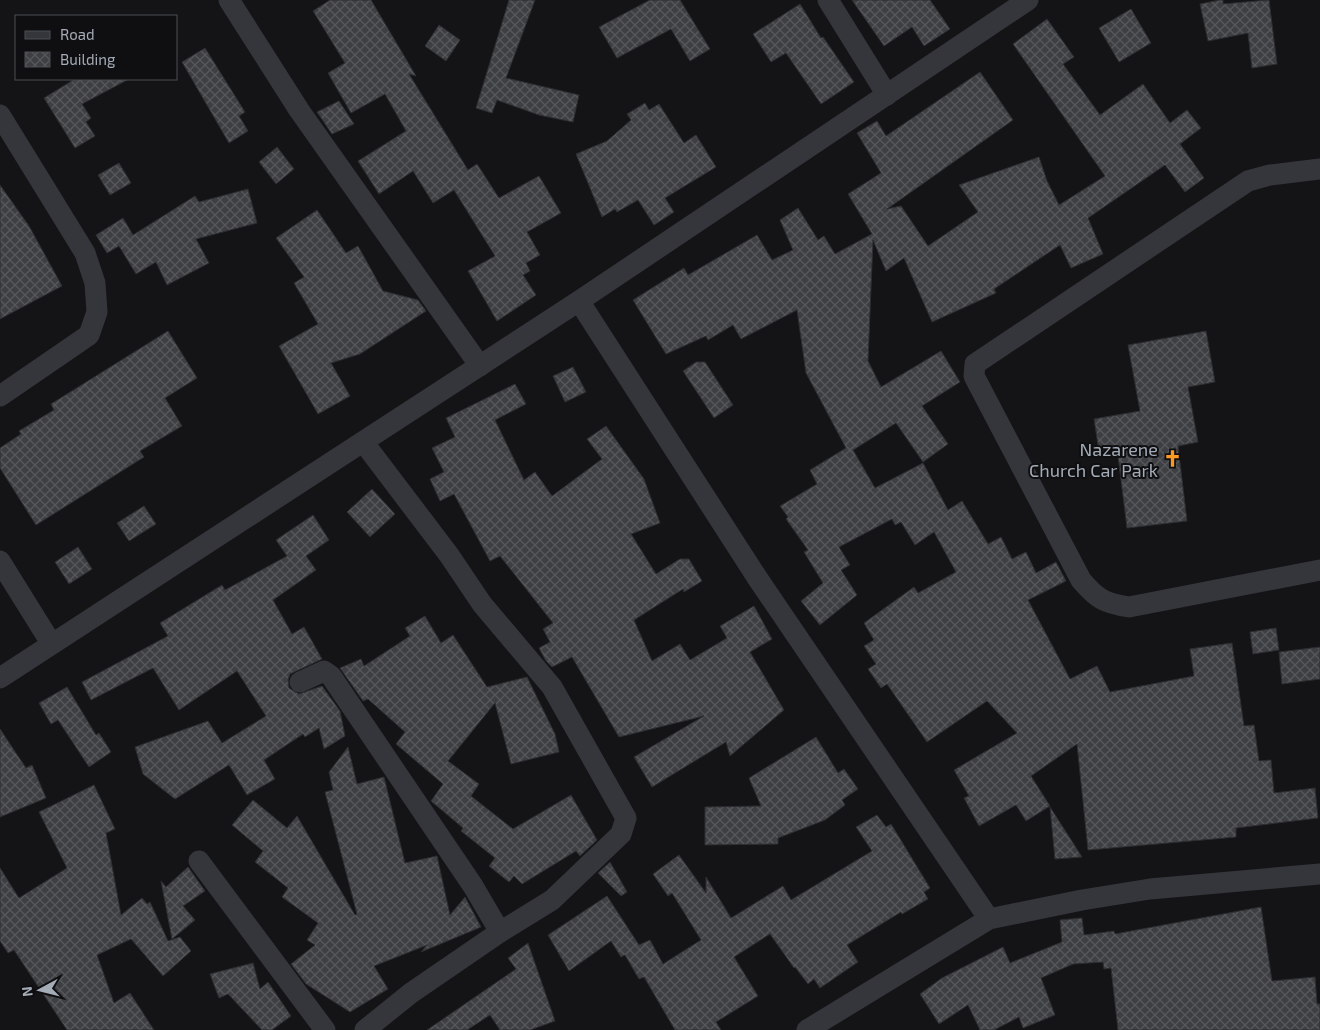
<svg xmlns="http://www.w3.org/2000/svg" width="1320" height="1030" font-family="'Exo 2',sans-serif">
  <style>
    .building { fill: url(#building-cross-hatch); stroke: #2d2e32 }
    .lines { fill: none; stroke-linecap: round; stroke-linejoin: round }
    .street { stroke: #34363b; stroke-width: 21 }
    .labels { text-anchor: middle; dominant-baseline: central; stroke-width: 4; stroke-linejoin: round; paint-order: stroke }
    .poi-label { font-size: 18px; fill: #a4acb7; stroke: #0f0f11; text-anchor: end }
  </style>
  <defs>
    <pattern id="building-cross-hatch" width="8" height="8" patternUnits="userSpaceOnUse" patternTransform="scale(1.25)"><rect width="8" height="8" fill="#3e3f43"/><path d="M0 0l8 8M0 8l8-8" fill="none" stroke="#57585c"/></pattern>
  </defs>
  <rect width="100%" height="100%" fill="#141416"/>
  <g class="building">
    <polygon points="330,0 371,0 416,76 409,74 468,170 477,164 499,198 539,176 561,213 527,232 540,255 526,263 530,271 523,275 536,295 497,321 468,271 495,256 454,190 433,203 413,171 379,194 358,161 406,131 385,94 351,113 328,73 345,63 313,11"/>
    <polygon points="509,0 535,0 506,78 579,95 573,122 539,115 497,100 492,113 476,108"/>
    <polygon points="650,0 680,0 710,49 690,61 671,29 617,58 599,27"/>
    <polygon points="852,0 930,0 950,29 924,46 912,27 884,46"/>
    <polygon points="1220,0 1223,0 1223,4 1269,0 1277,64 1252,68 1248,33 1208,41 1200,4"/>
    <polygon points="800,4 821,38 823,37 854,82 821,104 786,53 771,62 753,34"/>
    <polygon points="1131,9 1151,43 1119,62 1099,28"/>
    <polygon points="1047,19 1074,57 1063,64 1100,115 1143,84 1170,123 1187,110 1201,128 1180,144 1204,178 1185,192 1165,165 1088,218 1103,254 1071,268 1060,245 994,289 996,293 932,322 904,258 886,271 873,240 868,361 881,387 941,351 960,382 922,406 948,444 923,462 896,423 853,450 875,488 923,463 948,510 962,501 988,544 1001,537 1012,559 1026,552 1036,573 1056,562 1066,581 1028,600 1070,679 1097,666 1110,692 1194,676 1190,649 1232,643 1244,726 1254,725 1259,761 1271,760 1274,793 1315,788 1318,818 1236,828 1236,837 1088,850 1077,744 1031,776 1050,806 1026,821 1016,805 979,826 964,798 969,796 954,770 1017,733 987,701 927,742 887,684 881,688 868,669 876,664 864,646 874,640 864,623 914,587 918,593 956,572 934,532 915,545 901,522 895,525 892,519 839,547 850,565 841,570 857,595 820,625 801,601 823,583 804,552 808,550 786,519 788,517 780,506 817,484 810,470 846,448 806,373 797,310 741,339 733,325 708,340 706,336 666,354 633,300 684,268 688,275 757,235 772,260 793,250 780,220 798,208 818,240 824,236 835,254 872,234 848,194 881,173 857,133 877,121 886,136 980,72 1013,120 887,209 901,206 928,246 978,212 959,185 1039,157 1047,181 1059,205 1105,176 1013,44"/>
    <polygon points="439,25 460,40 446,61 425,46"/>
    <polygon points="205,48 245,112 239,116 248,131 229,143 182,62"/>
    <polygon points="75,79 129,79 82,104 91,118 86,122 95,136 75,148 44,98"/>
    <polygon points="339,101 354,124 332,134 317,112"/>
    <polygon points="645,103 649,110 659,104 684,143 696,135 716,167 665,198 674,212 654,225 638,200 617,212 615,209 602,217 576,154 607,141 631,120 627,114"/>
    <polygon points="277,147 294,169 276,184 259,162"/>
    <polygon points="119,163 131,183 110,195 98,175"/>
    <polygon points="0,185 29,226 62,286 0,319"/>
    <polygon points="248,189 257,223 196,239 209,263 167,285 156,262 136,274 119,246 107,253 96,235 123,218 133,235 195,196 199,202"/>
    <polygon points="317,210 346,253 358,246 383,291 418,300 426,311 360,354 331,363 350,396 318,414 279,346 318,324 294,283 304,277 276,238"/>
    <polygon points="168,331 197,378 165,398 182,426 140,451 144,457 36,525 0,468 0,448 21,434 19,431 54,410 51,404"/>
    <polygon points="1206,331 1215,382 1188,387 1198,442 1178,446 1187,521 1127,528 1117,448 1099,451 1094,419 1140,411 1128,345"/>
    <polygon points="696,362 705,362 733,405 714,418 683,371"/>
    <polygon points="573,367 586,392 565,402 553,376"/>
    <polygon points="515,384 526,404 495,420 524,480 535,472 552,496 602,459 587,439 606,426 644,479 660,523 631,534 656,574 680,559 689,559 702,581 684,592 683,589 634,620 652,661 680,644 690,660 727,638 720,626 754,606 772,639 750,652 784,710 730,756 726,742 652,787 634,757 704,716 619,737 572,657 552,667 546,661 539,648 550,642 543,629 553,623 500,556 490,561 454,494 440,501 430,479 444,472 432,448 455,437 446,418"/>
    <polygon points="372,489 395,514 370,537 347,512"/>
    <polygon points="144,506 156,524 129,541 117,523"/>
    <polygon points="313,515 329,540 306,556 316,570 273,600 292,634 304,627 322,659 290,674 288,680 289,688 299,694 322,686 340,711 345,736 324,749 319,728 305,737 303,734 264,760 275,779 247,795 229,765 175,799 143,774 135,747 208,721 222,743 266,716 237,671 179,710 153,668 91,700 82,682 168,636 160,623 222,585 225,590 287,556 276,540"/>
    <polygon points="78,547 92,569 69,584 55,562"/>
    <polygon points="425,616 441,643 453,635 487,687 527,677 555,734 559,752 511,764 495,703 448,761 479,784 471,796 513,829 571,795 597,840 580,856 576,851 522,884 514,876 509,882 489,866 495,858 461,831 463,828 431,801 443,784 396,744 405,732 368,699 363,701 340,668 361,659 364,666 410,636 405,628"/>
    <polygon points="1276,628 1279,650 1253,654 1250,632"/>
    <polygon points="1320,647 1320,679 1282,684 1279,652"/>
    <polygon points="67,687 96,735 99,733 111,752 89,767 58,720 51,724 39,703"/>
    <polygon points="0,729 26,768 32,765 46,798 0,817"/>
    <polygon points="816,737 838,773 844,769 858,789 842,800 845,805 825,820 778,838 778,844 705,845 705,807 761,806 749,778"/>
    <polygon points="348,747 357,784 384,777 405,863 437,856 450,915 465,897 481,927 421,952 427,945 374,966 388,989 350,1012 306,984 291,964 315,945 307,940 318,923 282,897 288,888 255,862 263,851 232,825 253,800 287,828 297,816 355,915 357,914 325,792 333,790 329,772"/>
    <polygon points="94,785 115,829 106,833 121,915 142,898 147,904 150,902 168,941 180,937 191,951 163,976 131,939 97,955 114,1003 130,993 154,1030 67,1030 14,950 8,953 0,941 0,868 19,898 67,868 39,812"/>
    <polygon points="1050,807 1082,857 1055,859"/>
    <polygon points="877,815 886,827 891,824 930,888 924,892 928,899 902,914 901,912 847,945 858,962 820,988 814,979 808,984 795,967 794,968 770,934 734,957 758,996 716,1022 721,1030 675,1030 644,977 639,979 625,955 621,957 611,941 569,971 548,935 607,896 639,945 650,940 663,964 701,940 672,893 668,896 653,874 679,855 706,893 706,877 731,918 783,886 791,900 872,851 856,827"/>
    <polygon points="610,862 627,892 621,896 598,873"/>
    <polygon points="188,867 205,891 183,906 195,920 172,939 161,881 166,887"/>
    <polygon points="1261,907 1272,981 1315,977 1317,1004 1320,1004 1320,1030 1118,1030 1111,968 1104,969 1103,962 1073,964 1041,978 1055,1015 1023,1028 1019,1017 994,1030 980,1030 968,1005 939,1024 920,994 942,978 1003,947 1010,963 1062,942 1060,920 1082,918 1084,935 1114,931 1115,934"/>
    <polygon points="528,943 555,1021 530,1030 500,1030 490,1015 467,1030 427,1030 516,969 508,958"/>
    <polygon points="253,963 260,989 268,982 291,1016 272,1030 262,1030 228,994 219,998 210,974"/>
  </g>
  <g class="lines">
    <g class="street">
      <polyline points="229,0 299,110 480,366"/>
      <polyline points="828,0 887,95"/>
      <polyline points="0,115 85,253 95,283 97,312 89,335 0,396"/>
      <path d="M 1320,169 L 1270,175 L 1248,181 L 975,364 L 974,376 L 1081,580 C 1097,599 1104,603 1129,607 L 1320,570"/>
      <polyline points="579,301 758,579 989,919"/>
      <polyline points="364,443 449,555 482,604 552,687 626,818 621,834 552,900 500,932 411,993 365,1030"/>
      <polyline points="0,561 51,643"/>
      <polyline points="0,678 579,301 1028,0"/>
      <polyline points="300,682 324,671 331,676 473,886 500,932"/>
      <polyline points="199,861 325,1030"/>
      <polyline points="807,1030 989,919 1082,900 1150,889 1320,874"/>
    </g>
  </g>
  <defs>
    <symbol id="church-bare" viewBox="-9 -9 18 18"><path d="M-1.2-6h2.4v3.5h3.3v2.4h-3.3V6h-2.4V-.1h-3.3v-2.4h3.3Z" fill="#fc9925" stroke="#0f0f11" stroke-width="2.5" paint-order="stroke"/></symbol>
  </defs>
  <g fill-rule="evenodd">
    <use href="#church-bare" x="1160" y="446" width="25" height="25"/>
  </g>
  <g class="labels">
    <g class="poi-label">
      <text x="1158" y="449">Nazarene<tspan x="1158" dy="21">Church Car Park</tspan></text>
    </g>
  </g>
  <rect x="15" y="15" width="162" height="65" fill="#0f0f11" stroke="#4b4e53"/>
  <rect x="25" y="31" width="25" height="8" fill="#34363b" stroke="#4b4e53"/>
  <text x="60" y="40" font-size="15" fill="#a4acb7">Road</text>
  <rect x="25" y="52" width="25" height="15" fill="url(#building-cross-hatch)" stroke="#4b4e53"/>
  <text x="60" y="65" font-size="15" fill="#a4acb7">Building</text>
  <g transform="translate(40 990) rotate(263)" stroke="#0f0f11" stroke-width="4" paint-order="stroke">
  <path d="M0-4L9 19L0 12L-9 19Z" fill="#a4acb7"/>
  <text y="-8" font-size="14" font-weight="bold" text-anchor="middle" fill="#a4acb7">N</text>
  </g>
</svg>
